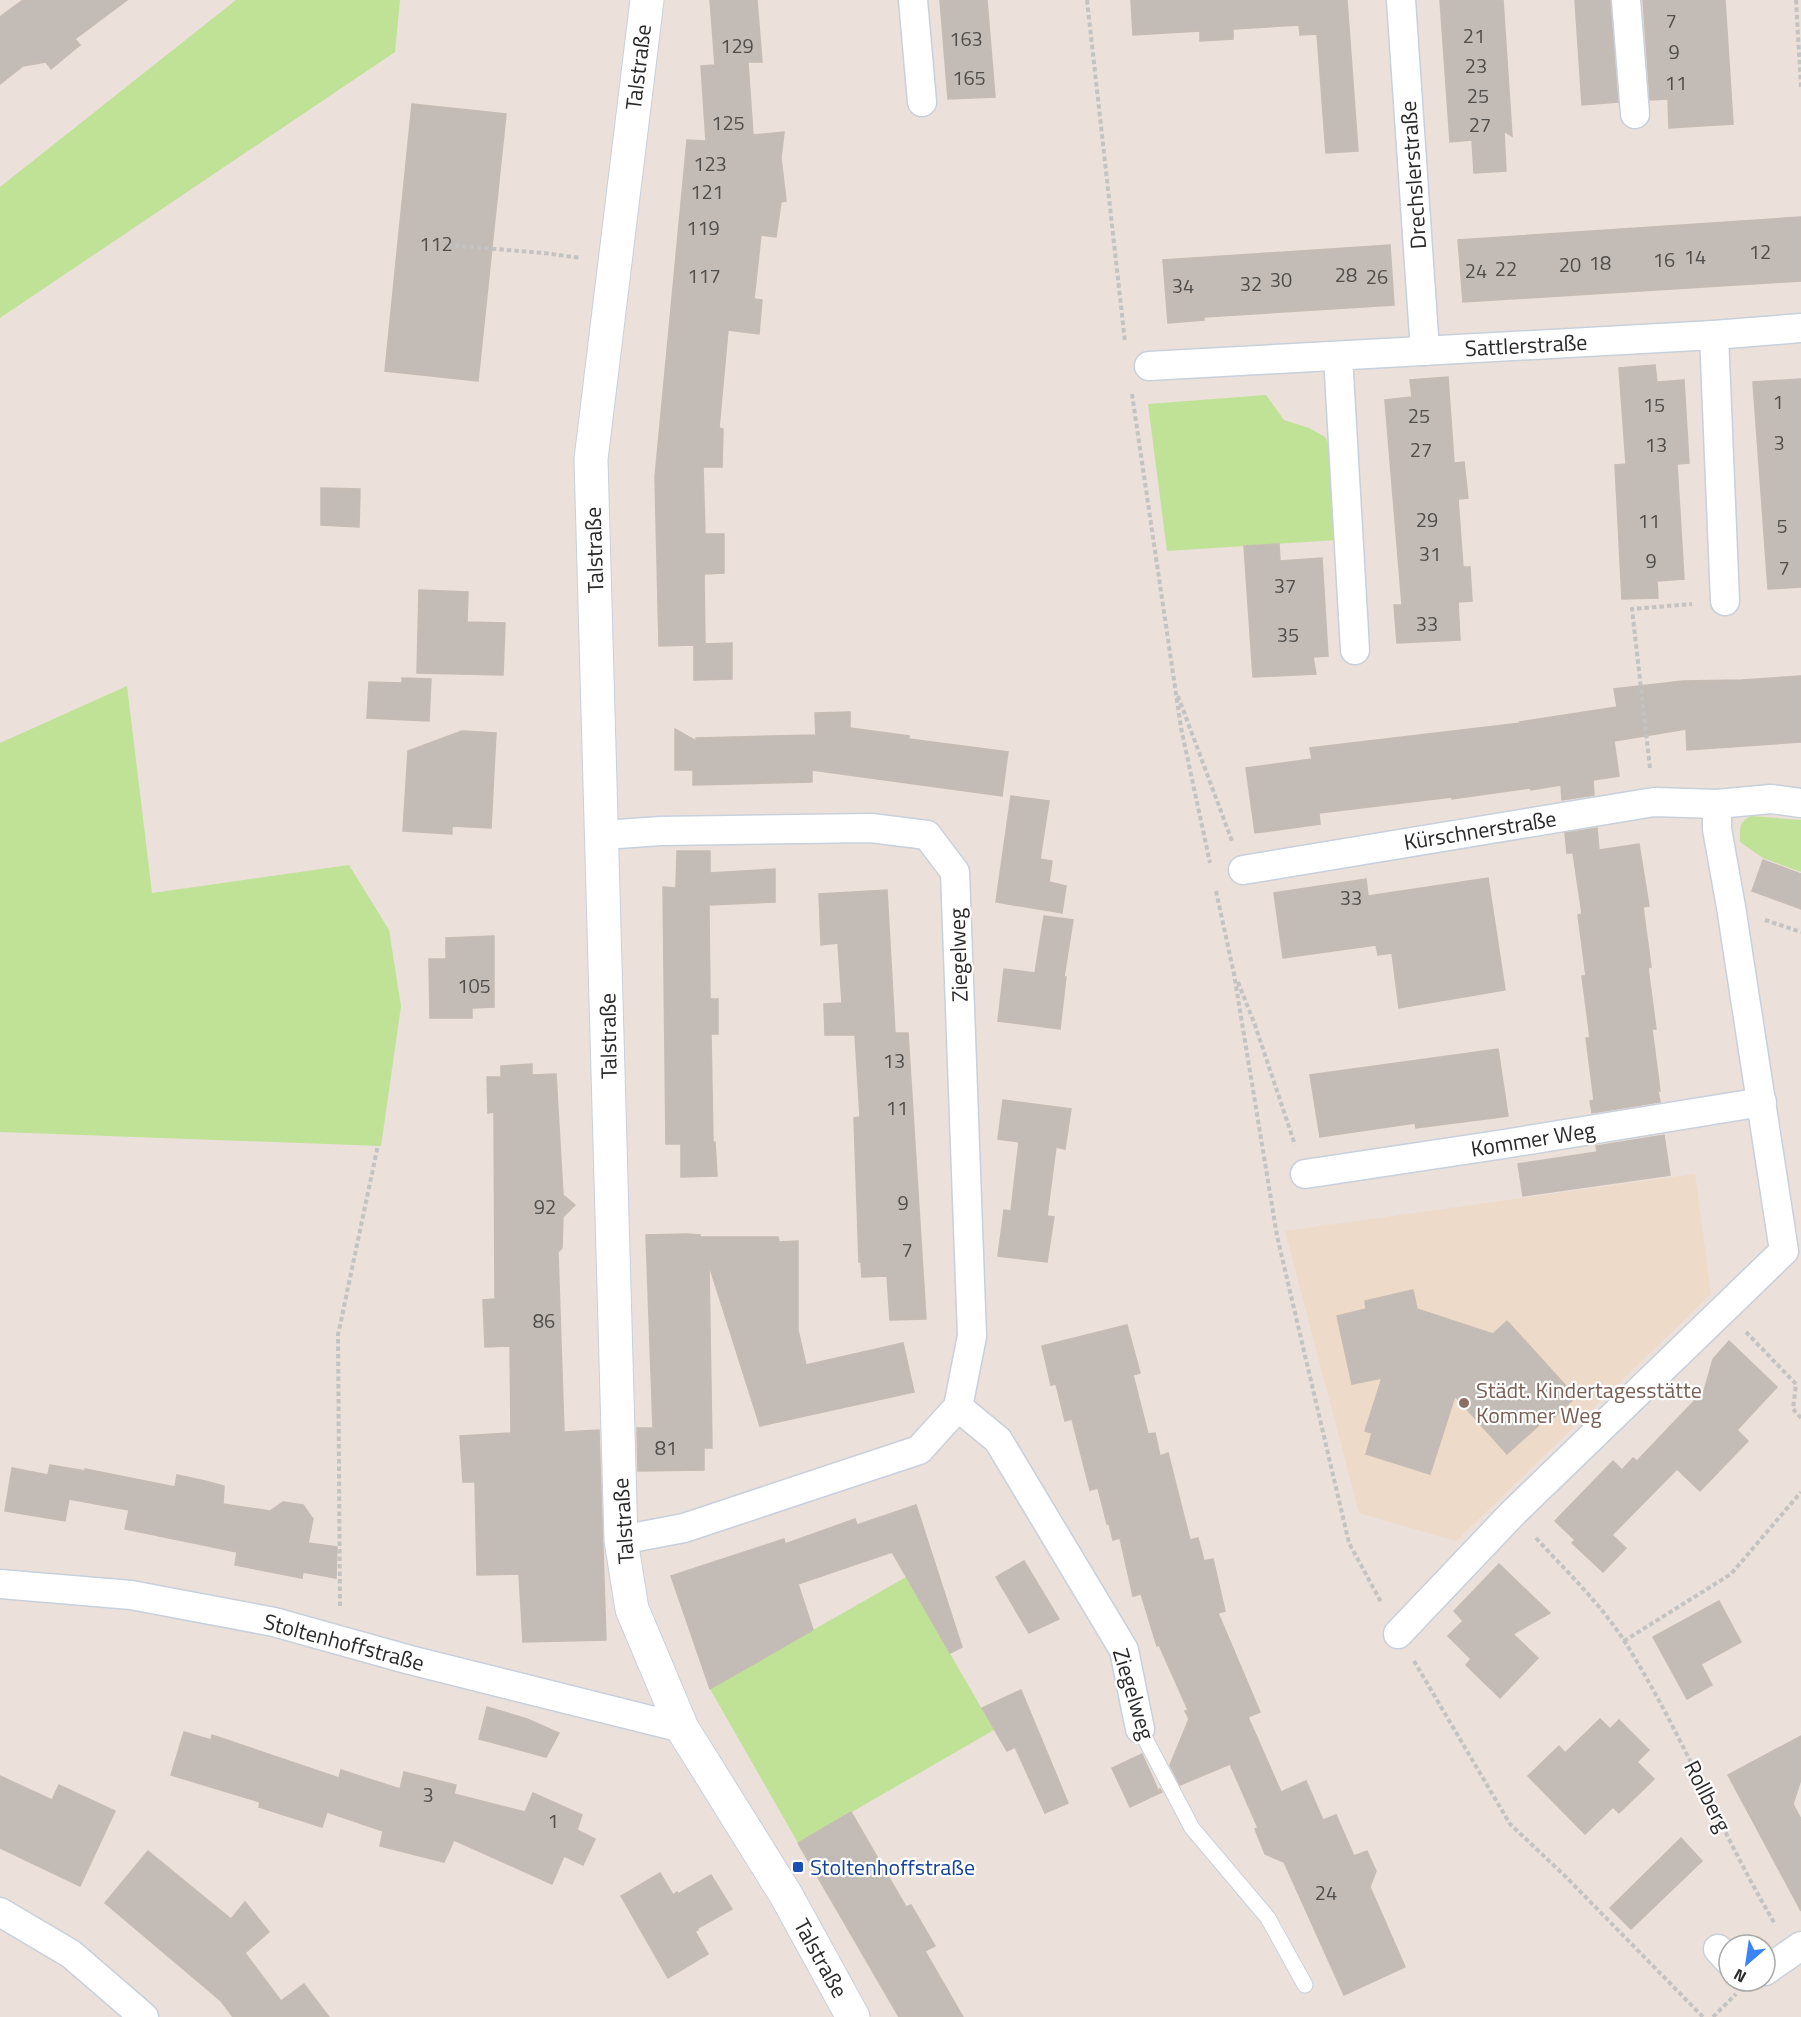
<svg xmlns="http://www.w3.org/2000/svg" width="1801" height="2017" font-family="'Titillium Web',sans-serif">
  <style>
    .education { fill: #eddac9 }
    .green { fill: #bfe296 }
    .building { fill: #c3bcb6; stroke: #c6bcb4; stroke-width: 1.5 }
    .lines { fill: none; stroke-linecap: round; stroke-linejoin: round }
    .service-casing { stroke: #c8d0db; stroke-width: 17 }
    .minor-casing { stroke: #c8d0db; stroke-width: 31 }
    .tertiary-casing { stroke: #c8d0db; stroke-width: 35 }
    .path { stroke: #c3c3c3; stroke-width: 4; stroke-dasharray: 4.5 3; stroke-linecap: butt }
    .service { stroke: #fff; stroke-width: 15 }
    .minor { stroke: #fff; stroke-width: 28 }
    .tertiary { stroke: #fff; stroke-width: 33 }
    .education-dot { fill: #8d6e63; stroke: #fff; stroke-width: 2 }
    .transit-dot { fill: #1a4fb4; stroke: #fff; stroke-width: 2 }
    .labels { text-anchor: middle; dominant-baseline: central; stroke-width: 4.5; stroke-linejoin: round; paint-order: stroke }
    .number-label { font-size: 20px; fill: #504e4c }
    .street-label { font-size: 22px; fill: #292929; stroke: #fff }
    .education-label { font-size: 22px; fill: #785e54; stroke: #fff; text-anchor: start }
    .transit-label { font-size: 22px; fill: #164399; stroke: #fff; text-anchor: start }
  </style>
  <rect width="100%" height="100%" fill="#ebe0da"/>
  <polygon class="education" points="1695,1174 1711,1294 1456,1541 1359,1513 1285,1231"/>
  <g class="green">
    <polygon points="236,0 400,0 395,52 0,318 0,187"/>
    <polygon points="1266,395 1284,420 1309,428 1325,437 1333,452 1337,540 1167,551 1148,404"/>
    <polygon points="127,686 152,893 349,865 389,930 401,1006 381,1146 0,1132 0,743"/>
    <path d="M 1751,816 L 1801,820 L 1801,872 L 1763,858 L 1740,842 C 1740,828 1738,823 1751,816 Z"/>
    <polygon points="906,1577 994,1730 798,1843 710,1689"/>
  </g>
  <g class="building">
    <polygon points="23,0 127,0 75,39 80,45 51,69 46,62 23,66 0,84 0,17"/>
    <polygon points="710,0 757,0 762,62 748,62 753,135 784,132 781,158 786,201 781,202 776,237 761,235 754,299 762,300 759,334 728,330 719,428 723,429 722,467 703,467 705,534 724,534 724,573 704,574 705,644 732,643 732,679 694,680 694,645 659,646 655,477 687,140 706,141 701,66 715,65"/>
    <polygon points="940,0 987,0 995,97 948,99"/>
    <polygon points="1131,0 1347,0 1358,151 1326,153 1317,34 1300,35 1299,25 1233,29 1233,39 1200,41 1200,31 1133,35"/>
    <polygon points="1440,0 1503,0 1512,136 1504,131 1506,171 1474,173 1472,140 1450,142"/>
    <polygon points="1575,0 1610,0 1618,102 1582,105"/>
    <polygon points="1643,0 1725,0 1733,124 1669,128 1668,99 1650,100"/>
    <polygon points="412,104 506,114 478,381 385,371"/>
    <polygon points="1801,217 1801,281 1463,302 1458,240"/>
    <polygon points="1390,245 1394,305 1204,317 1204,320 1168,323 1163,260"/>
    <polygon points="1655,365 1657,382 1684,380 1689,463 1677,464 1684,579 1657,581 1658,598 1622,599 1615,465 1626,464 1619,368"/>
    <polygon points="1448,377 1454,463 1464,462 1468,498 1458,499 1463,567 1470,567 1472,601 1458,602 1460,640 1397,643 1394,605 1402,605 1385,400 1412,397 1410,380"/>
    <polygon points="1801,379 1801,587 1768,589 1753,382"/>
    <polygon points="321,488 360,489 359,527 321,525"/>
    <polygon points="1279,544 1280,561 1322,558 1328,656 1313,657 1316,674 1253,677 1244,546"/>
    <polygon points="419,590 468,592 467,622 505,623 503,675 417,673"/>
    <polygon points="1801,676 1801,742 1687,750 1686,729 1614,741 1619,776 1593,780 1594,795 1562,800 1561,785 1531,790 1530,788 1452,799 1452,797 1319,813 1320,824 1255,833 1246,768 1312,759 1310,748 1521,723 1520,722 1617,707 1614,689 1683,681 1742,680"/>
    <polygon points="402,678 431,679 429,721 367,718 369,682 402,683"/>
    <polygon points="850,712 850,728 909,736 909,739 1008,752 1002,796 812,770 812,782 693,785 693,770 675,770 675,729 696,741 696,738 816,735 815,713"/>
    <polygon points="462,731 496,733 491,828 452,826 452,834 403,831 408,751"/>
    <polygon points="1011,796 1049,801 1040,859 1052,861 1049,882 1066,886 1062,913 996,902"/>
    <polygon points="1597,828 1599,850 1639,844 1649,906 1643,907 1651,967 1648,968 1656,1029 1652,1029 1660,1091 1658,1091 1660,1102 1592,1113 1590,1101 1594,1100 1586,1038 1590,1038 1582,976 1586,976 1578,915 1582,914 1573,853 1567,853 1565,833"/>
    <polygon points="677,851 710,851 710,873 775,869 775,902 709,905 710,999 718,999 718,1034 711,1034 713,1142 715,1142 717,1176 681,1177 681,1144 666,1144 663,887 676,888"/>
    <polygon points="1763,860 1801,874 1801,909 1752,891"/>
    <polygon points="1488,878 1505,990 1399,1008 1392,953 1378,955 1376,945 1283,958 1274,893 1366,879 1368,896"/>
    <polygon points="887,890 895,1033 908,1033 926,1319 890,1320 887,1276 862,1277 861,1262 859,1262 854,1118 860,1117 855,1035 825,1035 824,1004 842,1003 838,943 821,945 819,894"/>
    <polygon points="1044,916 1073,920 1064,977 1066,977 1060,1029 998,1021 1004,969 1035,973"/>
    <polygon points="494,936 494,1007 472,1008 472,1018 430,1018 429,959 446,959 446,938"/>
    <polygon points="1498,1049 1508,1116 1416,1128 1415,1123 1320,1137 1310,1075"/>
    <polygon points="532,1064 532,1075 556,1074 563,1195 575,1205 563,1217 562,1248 558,1252 564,1432 599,1430 606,1640 523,1642 519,1574 477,1575 475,1482 463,1482 460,1436 511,1433 510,1346 485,1347 483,1300 495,1299 494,1112 488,1113 487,1077 501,1077 501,1066"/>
    <polygon points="1003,1100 1071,1109 1065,1149 1056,1147 1047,1216 1054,1217 1047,1262 998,1256 1004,1210 1011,1211 1019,1142 998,1139"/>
    <polygon points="1664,1135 1670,1175 1523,1196 1518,1164 1597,1152 1596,1146"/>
    <polygon points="687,1234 700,1235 700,1237 778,1237 779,1242 798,1241 798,1330 806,1365 903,1343 914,1392 760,1426 709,1265 712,1448 704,1448 704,1470 638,1471 637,1428 653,1428 646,1235"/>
    <polygon points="1413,1290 1417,1309 1493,1334 1507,1321 1576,1397 1552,1419 1549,1416 1507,1454 1455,1396 1430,1474 1366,1454 1372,1433 1365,1431 1382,1378 1352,1384 1337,1316 1366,1309 1365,1301"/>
    <polygon points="1127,1325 1140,1373 1133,1375 1148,1434 1155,1433 1160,1456 1168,1453 1190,1540 1198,1538 1204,1561 1213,1559 1225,1611 1218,1613 1260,1712 1248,1717 1281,1792 1306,1781 1323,1820 1336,1815 1354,1856 1367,1851 1376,1871 1370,1887 1405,1967 1344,1995 1284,1862 1265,1854 1255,1829 1258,1828 1230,1764 1180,1785 1170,1765 1189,1719 1185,1711 1188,1710 1159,1645 1157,1646 1141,1594 1133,1596 1120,1538 1113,1540 1109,1524 1107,1524 1098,1488 1090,1490 1072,1419 1065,1421 1056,1384 1051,1385 1042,1346"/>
    <polygon points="1729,1341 1777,1387 1737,1430 1748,1441 1700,1491 1677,1469 1612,1535 1626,1548 1603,1572 1572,1543 1575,1540 1555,1521 1613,1461 1622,1470 1633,1458 1637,1461 1676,1420 1704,1391 1713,1359"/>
    <polygon points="50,1465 85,1471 85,1469 175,1487 177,1475 205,1481 224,1486 223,1504 270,1511 283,1502 303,1505 313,1519 308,1543 337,1547 336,1578 303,1572 302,1578 235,1565 237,1552 125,1529 129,1510 69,1499 65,1521 5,1511 12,1468 48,1475"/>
    <polygon points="916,1505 962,1647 950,1653 892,1552 798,1584 813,1630 710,1689 671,1576 784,1539 785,1544 855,1519 857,1525"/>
    <polygon points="1024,1561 1059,1619 1029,1633 996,1577"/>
    <polygon points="1499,1564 1550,1613 1513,1634 1538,1658 1500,1698 1466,1665 1471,1659 1448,1636 1463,1621 1454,1611"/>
    <polygon points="1719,1601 1741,1642 1701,1664 1712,1685 1687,1699 1653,1637"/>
    <polygon points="1021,1690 1068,1803 1045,1813 1015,1747 1007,1751 982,1708"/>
    <polygon points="487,1707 527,1719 559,1733 546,1757 479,1739"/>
    <polygon points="1600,1719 1610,1729 1619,1720 1649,1750 1637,1762 1654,1779 1619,1813 1613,1807 1585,1834 1528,1776 1559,1746 1565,1753"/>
    <polygon points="184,1732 211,1740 212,1735 339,1778 341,1770 400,1789 404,1772 456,1785 454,1794 525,1812 533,1793 582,1815 577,1830 595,1839 583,1865 564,1856 552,1884 454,1840 444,1862 380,1846 383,1831 327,1812 322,1827 259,1807 260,1802 171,1775"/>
    <polygon points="1801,1736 1801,1779 1793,1804 1801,1819 1801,1911 1728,1775"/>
    <polygon points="1142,1754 1159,1792 1160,1789 1162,1792 1130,1807 1112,1768"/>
    <polygon points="0,1776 52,1800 59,1785 115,1811 80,1886 0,1848"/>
    <polygon points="851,1812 906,1907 911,1905 935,1946 925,1951 963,2017 899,2017 798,1843"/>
    <polygon points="1681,1838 1702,1861 1631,1929 1610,1908"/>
    <polygon points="148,1851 231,1919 245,1902 269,1932 245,1953 281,2001 304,1984 329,2017 233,2017 221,2001 105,1903"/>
    <polygon points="660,1873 673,1895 677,1892 678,1894 711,1875 732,1909 698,1928 698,1930 695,1931 708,1954 668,1978 621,1896"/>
  </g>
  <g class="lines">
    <defs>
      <polyline id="service" points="1140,1729 1192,1828 1268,1918 1305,1985"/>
      <g id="minor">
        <polyline points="913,0 922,102"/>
        <polyline points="1401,0 1425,351"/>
        <polyline points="1626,0 1635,114"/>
        <polyline points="1714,335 1725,601"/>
        <polyline points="1338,356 1355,650"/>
        <polyline points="1149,366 1714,335 1801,328"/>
        <polyline points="603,835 661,831 871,828 927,835 955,872 972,1336 958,1407 919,1450 684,1528 621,1540"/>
        <polyline points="1243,870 1654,802 1717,804"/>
        <polyline points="1305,1174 1504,1144 1762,1102"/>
        <polyline points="958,1407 998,1440 1124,1650 1140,1729"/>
        <polyline points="0,1584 131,1595 274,1622 410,1660 682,1728"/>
        <polyline points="1398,1634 1513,1513 1784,1251 1731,907 1717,829 1717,804 1771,799 1801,803"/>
        <polyline points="0,1912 71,1954 144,2017"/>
        <polyline points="1718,1949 1729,1961"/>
        <polyline points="1765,1971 1801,1946"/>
      </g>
      <polyline id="tertiary" points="647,0 591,459 621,1540 632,1609 682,1728 786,1895 853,2017"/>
    </defs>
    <use href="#service" class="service-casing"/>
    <use href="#minor" class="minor-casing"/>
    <use href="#tertiary" class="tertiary-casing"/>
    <g class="path">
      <polyline points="1087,0 1125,342"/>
      <polyline points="1796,0 1801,88"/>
      <polyline points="447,245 544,253 581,258"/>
      <polyline points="1132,394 1181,728 1210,863"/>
      <polyline points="1178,696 1232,841"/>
      <polyline points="1650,768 1632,609 1692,604"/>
      <polyline points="1216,891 1234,974 1277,1236 1349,1543 1381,1602"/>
      <polyline points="1765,920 1801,932"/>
      <polyline points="1238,982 1255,1025 1295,1145"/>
      <polyline points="1746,1332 1796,1384 1793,1409 1801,1418"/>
      <path d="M 1536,1538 C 1567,1572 1600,1603 1625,1642 C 1682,1733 1721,1833 1775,1924"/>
      <polyline points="340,1606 338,1335 378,1145"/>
      <polyline points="1624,1641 1731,1574 1801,1492"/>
      <polyline points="1414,1661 1510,1824 1565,1876 1703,2017"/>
      <polyline points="1713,2017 1736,1994"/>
    </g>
    <use href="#service" class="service"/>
    <use href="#minor" class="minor"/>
    <use href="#tertiary" class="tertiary"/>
  </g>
  <circle class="education-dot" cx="1464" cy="1403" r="6"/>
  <rect class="transit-dot" x="792" y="1861" width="12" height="12" rx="3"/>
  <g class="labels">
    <g class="number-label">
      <text x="1671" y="20">7</text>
      <text x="1474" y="35">21</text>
      <text x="966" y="38">163</text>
      <text x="737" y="45">129</text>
      <text x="1674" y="51">9</text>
      <text x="1476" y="65">23</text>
      <text x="969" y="77">165</text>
      <text x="1676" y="82">11</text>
      <text x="1478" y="95">25</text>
      <text x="728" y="122">125</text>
      <text x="1480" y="124">27</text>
      <text x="710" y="163">123</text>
      <text x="707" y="191">121</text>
      <text x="703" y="227">119</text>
      <text x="436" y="243">112</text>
      <text x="1760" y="251">12</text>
      <text x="1695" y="256">14</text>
      <text x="1664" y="259">16</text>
      <text x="1600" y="262">18</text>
      <text x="1570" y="264">20</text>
      <text x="1506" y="268">22</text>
      <text x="1476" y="270">24</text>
      <text x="1346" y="274">28</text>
      <text x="704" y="275">117</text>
      <text x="1377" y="276">26</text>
      <text x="1281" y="279">30</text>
      <text x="1251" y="283">32</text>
      <text x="1183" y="285">34</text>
      <text x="1778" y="401">1</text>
      <text x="1654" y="404">15</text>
      <text x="1419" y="415">25</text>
      <text x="1779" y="442">3</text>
      <text x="1656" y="444">13</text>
      <text x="1421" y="449">27</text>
      <text x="1427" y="519">29</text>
      <text x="1649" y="520">11</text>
      <text x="1782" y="525">5</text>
      <text x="1430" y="553">31</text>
      <text x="1651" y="560">9</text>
      <text x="1784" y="567">7</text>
      <text x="1285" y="585">37</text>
      <text x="1427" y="623">33</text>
      <text x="1288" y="634">35</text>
      <text x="1351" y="897">33</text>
      <text x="474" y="985">105</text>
      <text x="894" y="1060">13</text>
      <text x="897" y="1107">11</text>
      <text x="903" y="1202">9</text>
      <text x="545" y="1206">92</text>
      <text x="907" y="1249">7</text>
      <text x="544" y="1320">86</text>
      <text x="666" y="1447">81</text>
      <text x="428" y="1794">3</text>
      <text x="553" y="1820">1</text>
      <text x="1326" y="1892">24</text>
    </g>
    <g class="street-label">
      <text transform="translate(638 67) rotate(-83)">Talstraße</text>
      <text transform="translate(1413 175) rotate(-94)">Drechslerstraße</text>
      <text transform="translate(1526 345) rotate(-3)">Sattlerstraße</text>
      <text transform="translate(594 550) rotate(-92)">Talstraße</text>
      <text transform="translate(1480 830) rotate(-9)">Kürschnerstraße</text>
      <text transform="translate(958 955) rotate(-92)">Ziegelweg</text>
      <text transform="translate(608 1036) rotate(-91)">Talstraße</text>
      <text transform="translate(1533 1139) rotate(-9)">Kommer Weg</text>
      <text transform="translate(623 1521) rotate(-94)">Talstraße</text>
      <text transform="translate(344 1642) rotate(15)">Stoltenhoffstraße</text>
      <text transform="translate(1134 1694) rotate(73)">Ziegelweg</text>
      <text transform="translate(1708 1796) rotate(63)">Rollberg</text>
      <text transform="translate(821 1958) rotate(61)">Talstraße</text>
    </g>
    <g class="education-label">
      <text x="1476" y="1390">Städt. Kindertagesstätte<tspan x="1476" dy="25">Kommer Weg</tspan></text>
    </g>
    <g class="transit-label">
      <text x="810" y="1867">Stoltenhoffstraße</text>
    </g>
  </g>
  <g transform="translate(1747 1963) rotate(209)"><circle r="28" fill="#ffffff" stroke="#a9a9a9" stroke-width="1.5"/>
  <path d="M0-4.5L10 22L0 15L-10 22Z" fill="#3a84f8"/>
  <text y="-9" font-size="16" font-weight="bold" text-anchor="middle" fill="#292929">N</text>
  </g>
</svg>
